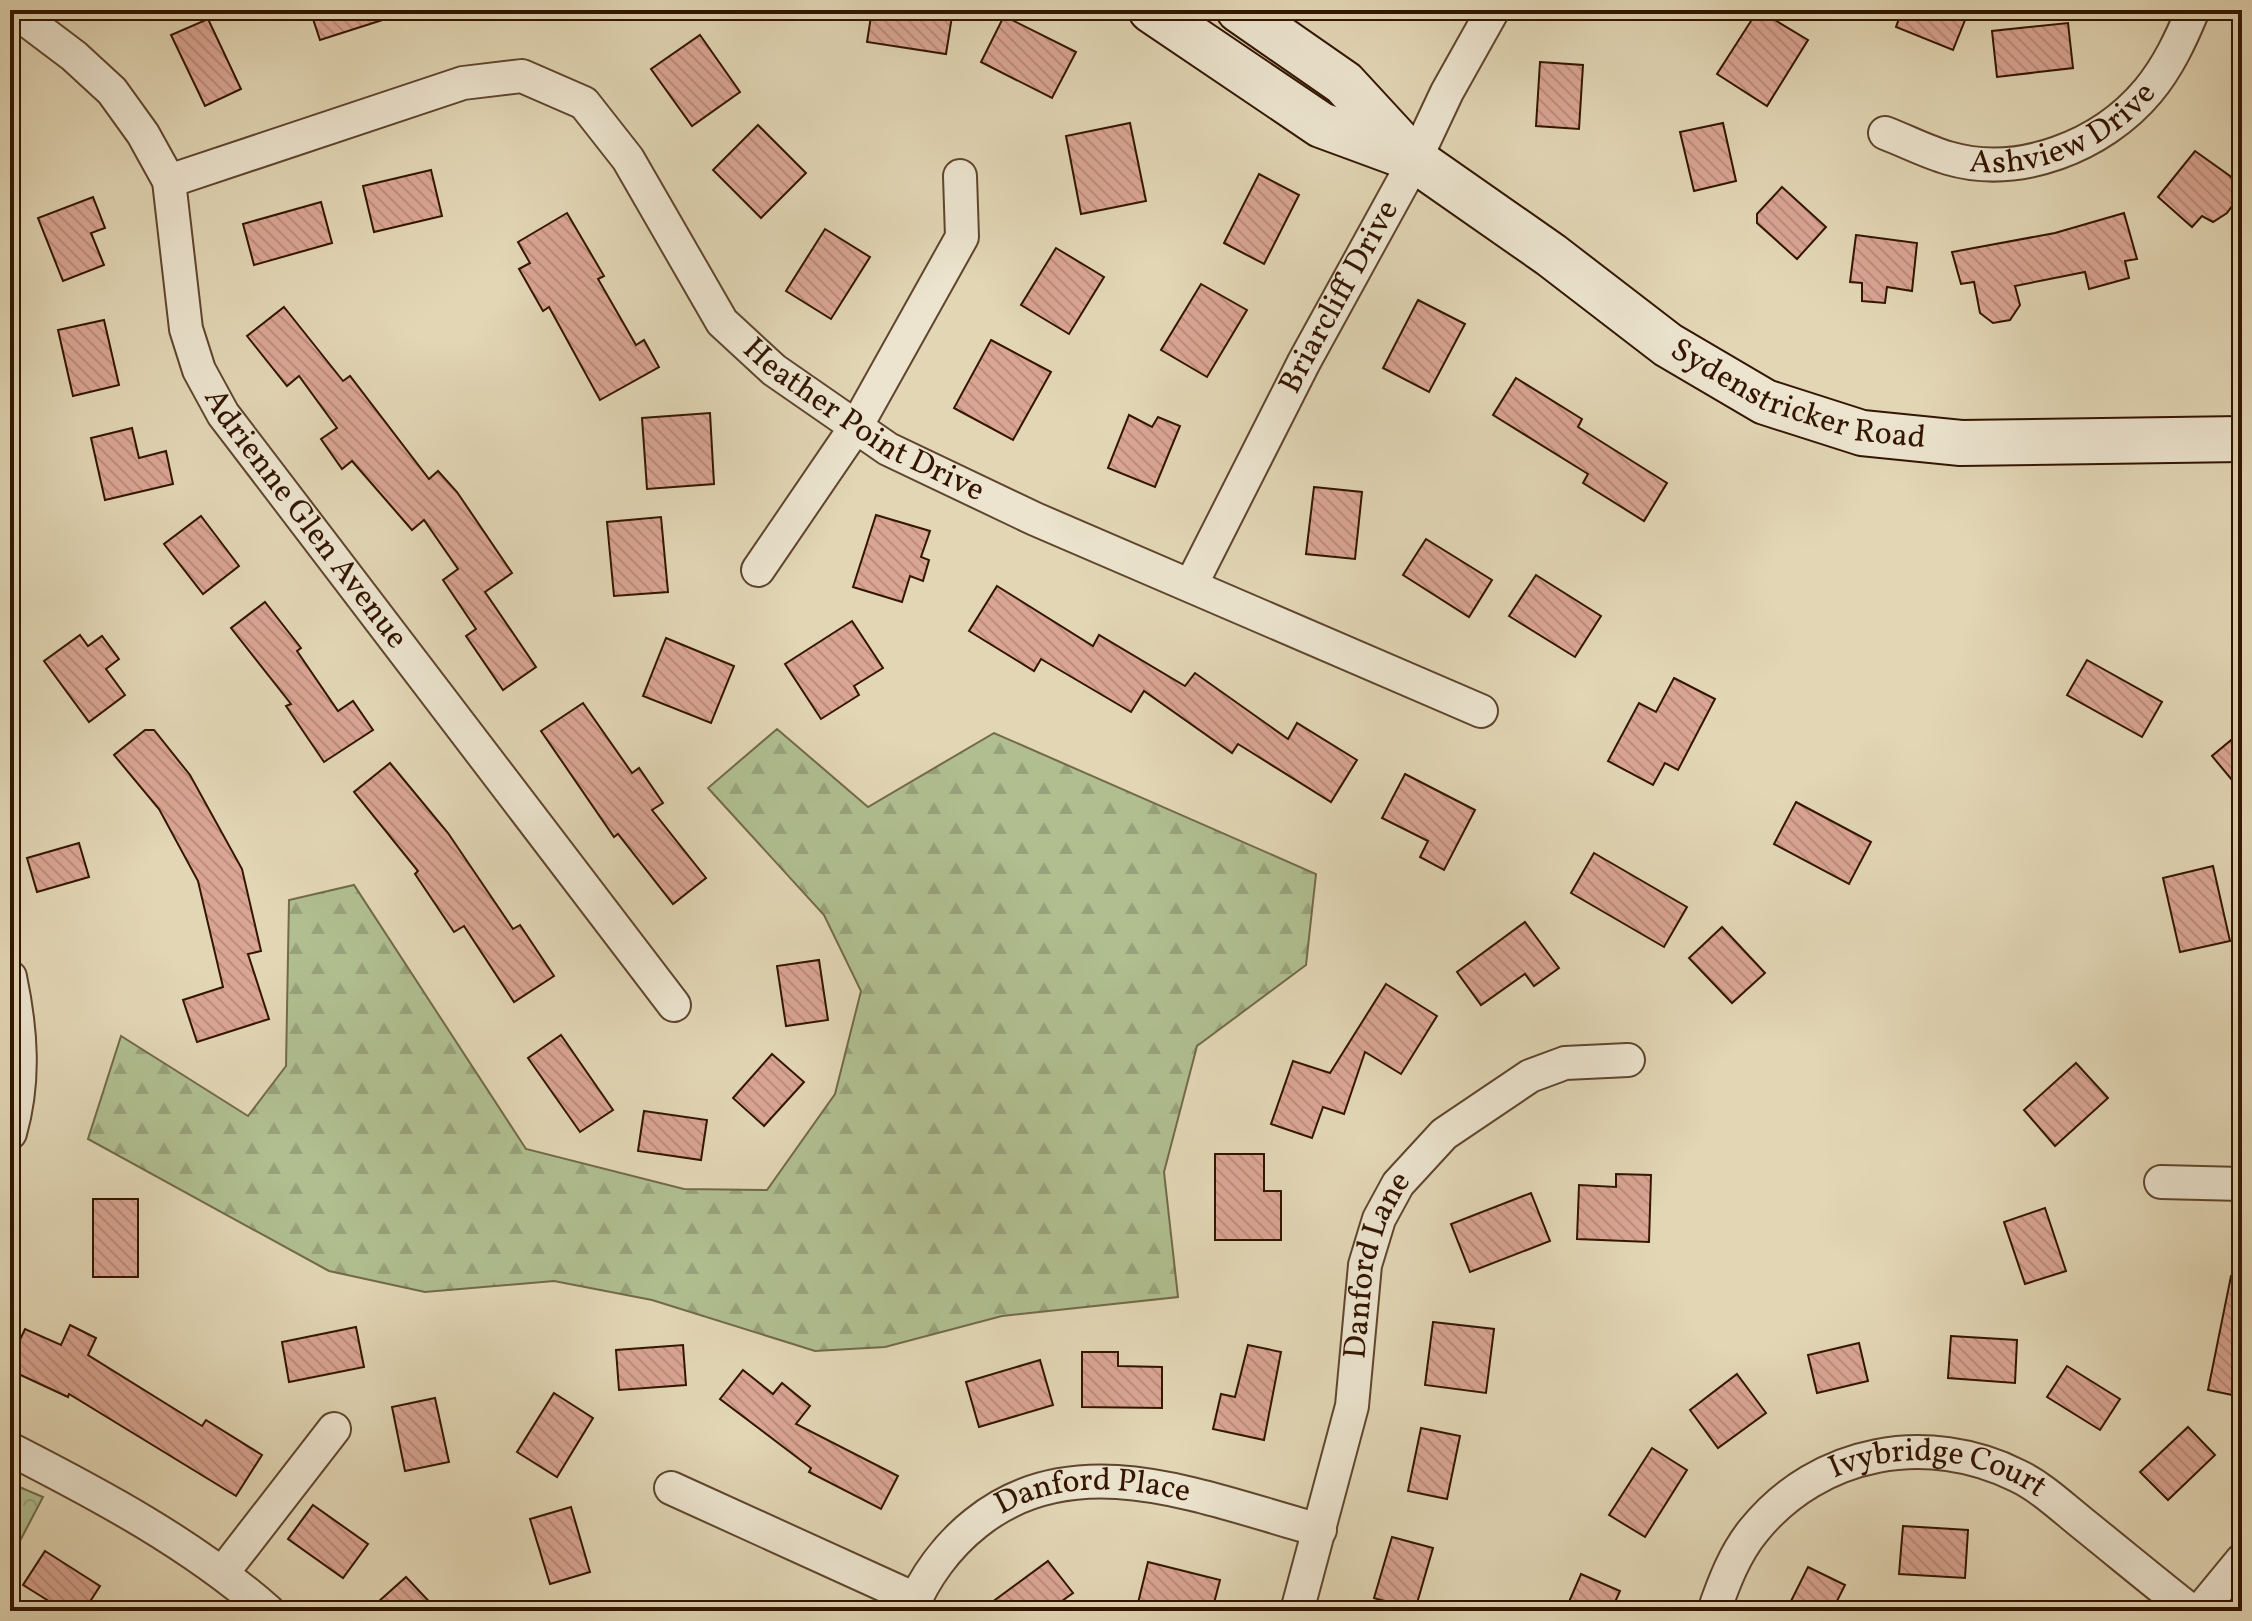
<svg xmlns="http://www.w3.org/2000/svg" width="2252" height="1621" font-family="Vollkorn,serif">
  <style>
    .forest { fill: url(#forest-firs); stroke: #726a48; stroke-width: 2 }
    .park { fill: url(#park-crowns); stroke: #726a48; stroke-width: 2 }
    .building { fill: url(#building-back-hatch); stroke: #331500; stroke-width: 2 }
    .lines { fill: none; stroke-linecap: round; stroke-linejoin: round }
    .street-casing { stroke: #5f452d; stroke-width: 36 }
    .secondary-casing { stroke: #331500; stroke-width: 48 }
    .street { stroke: #ece4cf; stroke-width: 32 }
    .secondary { stroke: #ece4cf; stroke-width: 44 }
    .labels { text-anchor: middle; dominant-baseline: central; stroke-width: 6; stroke-linejoin: round; paint-order: stroke }
    .street-label { font-size: 32px; fill: #331500; stroke: #ece4cf }
  </style>
  <defs>
    <pattern id="forest-firs" width="22" height="20" patternUnits="userSpaceOnUse" patternTransform="scale(2)"><rect width="22" height="20" fill="#b0be90"/><path d="M5 1l3.5 6h-7zM16 11l3.5 6h-7z" fill="#98a27a"/></pattern>
    <pattern id="park-crowns" width="20" height="18" patternUnits="userSpaceOnUse" patternTransform="scale(2)"><rect width="20" height="18" fill="#b0be90"/><path d="M2 6a3 3 0 1 1 6 0M12 15a3 3 0 1 1 6 0" fill="none" stroke="#98a27a"/></pattern>
    <pattern id="building-back-hatch" width="6" height="6" patternUnits="userSpaceOnUse" patternTransform="scale(2)"><rect width="6" height="6" fill="#daa593"/><path d="M-1 5l2 2M0 0l6 6M5-1l2 2" fill="none" stroke="#bc8d7d"/></pattern>
  </defs>
  <rect width="100%" height="100%" fill="#e2d6b5"/>
  <filter id="stains"><feTurbulence type="fractalNoise" baseFrequency=".0025" numOctaves="4"/><feColorMatrix values="0 0 0 0 .2 0 0 0 0 .09 0 0 0 0 .02 0 0 0 .5 -.17"/></filter>
  <radialGradient id="worn" r=".72"><stop offset=".6" stop-color="#630" stop-opacity="0"/><stop offset="1" stop-color="#630" stop-opacity=".3"/></radialGradient>
  <polygon class="forest" points="777,729 868,807 994,733 1316,874 1306,965 1197,1046 1164,1172 1178,1297 1002,1316 885,1347 815,1351 652,1300 554,1281 425,1292 329,1271 88,1139 121,1036 248,1116 286,1066 289,900 354,885 526,1149 684,1189 767,1190 835,1094 861,991 824,915 708,788"/>
  <polygon class="park" points="10,1483 43,1497 10,1560"/>
  <g class="building">
    <polygon points="310,10 397,10 398,15 320,40"/>
    <polygon points="872,10 953,10 946,54 867,42"/>
    <polygon points="1758,10 1808,40 1767,106 1717,74"/>
    <polygon points="1902,10 1969,10 1953,50 1896,27"/>
    <polygon points="1004,16 1076,52 1052,98 981,62"/>
    <polygon points="208,19 241,89 205,106 171,35"/>
    <polygon points="2068,23 2073,68 1997,77 1992,31"/>
    <polygon points="700,35 740,92 692,126 651,69"/>
    <polygon points="1540,62 1583,65 1579,129 1536,126"/>
    <polygon points="1130,123 1146,201 1081,214 1066,136"/>
    <polygon points="1723,123 1736,181 1694,191 1680,132"/>
    <polygon points="758,125 806,173 761,218 713,170"/>
    <polygon points="2195,151 2230,176 2242,192 2227,213 2213,222 2202,216 2192,227 2158,197"/>
    <polygon points="431,170 442,216 374,232 363,186"/>
    <polygon points="1259,174 1299,195 1264,264 1224,243"/>
    <polygon points="1782,187 1826,227 1797,259 1757,223 1757,214"/>
    <polygon points="93,197 105,228 91,233 104,265 63,281 38,218"/>
    <polygon points="321,202 332,243 254,265 243,224"/>
    <polygon points="567,213 604,276 598,279 636,345 644,340 659,367 600,400 549,307 543,311 519,269 530,263 518,242"/>
    <polygon points="2124,213 2137,259 2125,261 2129,278 2089,289 2085,272 2015,286 2020,305 2010,320 1993,323 1980,313 1974,282 1961,284 1952,252 2055,233"/>
    <polygon points="825,229 870,257 831,319 786,291"/>
    <polygon points="1856,235 1917,243 1912,291 1887,287 1885,303 1862,301 1862,283 1850,282"/>
    <polygon points="1056,248 1104,277 1069,334 1021,305"/>
    <polygon points="1201,284 1247,310 1207,377 1161,350"/>
    <polygon points="1418,300 1465,324 1429,392 1383,368"/>
    <polygon points="284,307 343,381 350,376 429,479 438,471 457,492 512,573 485,592 536,667 503,690 466,636 476,629 443,580 458,569 424,520 412,530 352,461 342,469 321,439 337,428 299,376 287,386 247,336"/>
    <polygon points="104,320 119,385 73,396 58,330"/>
    <polygon points="991,340 1051,372 1013,440 954,408"/>
    <polygon points="1516,378 1582,419 1578,427 1667,483 1644,521 1583,483 1588,474 1493,415"/>
    <polygon points="710,413 714,484 647,489 642,418"/>
    <polygon points="1129,415 1152,427 1158,417 1180,426 1155,487 1108,468"/>
    <polygon points="132,428 139,458 166,451 173,484 105,500 91,438"/>
    <polygon points="1314,487 1362,492 1355,559 1306,554"/>
    <polygon points="876,515 930,531 921,557 929,560 923,581 910,576 902,602 853,587"/>
    <polygon points="201,516 239,566 203,594 164,544"/>
    <polygon points="661,517 668,592 614,596 607,522"/>
    <polygon points="1426,539 1492,580 1469,617 1403,575"/>
    <polygon points="1536,575 1601,616 1575,657 1509,616"/>
    <polygon points="997,586 1093,646 1099,635 1185,686 1195,673 1288,739 1297,723 1357,760 1331,802 1238,744 1232,753 1144,691 1131,712 1041,659 1034,671 969,631"/>
    <polygon points="265,602 301,648 297,651 338,711 353,701 373,730 324,762 286,706 291,704 231,628"/>
    <polygon points="852,621 883,668 854,686 859,695 821,719 785,664"/>
    <polygon points="80,635 88,646 102,636 119,659 106,669 125,695 89,722 44,661"/>
    <polygon points="666,638 734,666 711,723 643,696"/>
    <polygon points="2087,660 2162,702 2142,737 2067,695"/>
    <polygon points="1674,678 1715,699 1678,770 1665,763 1653,785 1608,761 1639,703 1656,712"/>
    <polygon points="583,703 632,773 639,768 663,803 652,810 706,878 673,904 618,834 614,837 541,731"/>
    <polygon points="145,730 154,730 190,775 242,869 261,951 248,954 269,1019 197,1042 183,1000 223,987 198,881 159,809 114,755"/>
    <polygon points="2242,731 2242,792 2212,756"/>
    <polygon points="390,763 448,833 513,929 520,925 554,976 514,1002 464,926 454,932 415,874 418,871 354,792"/>
    <polygon points="1405,774 1475,810 1444,870 1420,857 1428,841 1382,818"/>
    <polygon points="1796,802 1871,842 1849,884 1774,844"/>
    <polygon points="79,843 89,877 37,892 27,858"/>
    <polygon points="1594,853 1687,907 1664,947 1571,893"/>
    <polygon points="2213,866 2230,941 2180,952 2163,878"/>
    <polygon points="1525,922 1559,968 1534,986 1525,974 1481,1005 1457,972"/>
    <polygon points="1722,927 1765,973 1732,1003 1689,958"/>
    <polygon points="819,960 828,1020 786,1026 777,966"/>
    <polygon points="1386,984 1437,1016 1401,1074 1365,1052 1344,1114 1323,1107 1312,1138 1271,1124 1293,1061 1330,1073"/>
    <polygon points="561,1035 613,1110 580,1132 528,1058"/>
    <polygon points="772,1054 804,1082 764,1126 733,1098"/>
    <polygon points="2076,1063 2108,1098 2055,1146 2024,1110"/>
    <polygon points="644,1111 707,1120 701,1160 638,1151"/>
    <polygon points="1215,1154 1264,1154 1264,1191 1281,1191 1281,1240 1215,1240"/>
    <polygon points="1616,1174 1651,1175 1649,1242 1577,1239 1579,1185 1616,1187"/>
    <polygon points="1531,1193 1550,1241 1470,1272 1451,1224"/>
    <rect x="93" y="1199" width="45" height="78"/>
    <polygon points="2045,1208 2066,1271 2025,1284 2004,1222"/>
    <polygon points="2231,1276 2242,1277 2242,1397 2208,1390"/>
    <polygon points="1433,1322 1494,1329 1486,1393 1425,1385"/>
    <polygon points="70,1325 96,1338 88,1355 202,1426 206,1420 262,1455 236,1496 69,1394 68,1397 10,1370 10,1361 25,1329 61,1345"/>
    <polygon points="356,1327 364,1367 289,1382 282,1342"/>
    <polygon points="1951,1336 2017,1340 2015,1383 1948,1378"/>
    <polygon points="1859,1343 1868,1381 1817,1393 1808,1355"/>
    <polygon points="683,1345 686,1385 619,1390 616,1350"/>
    <polygon points="1248,1345 1281,1352 1264,1440 1213,1429 1221,1394 1235,1397"/>
    <polygon points="1082,1352 1118,1352 1118,1366 1162,1367 1162,1408 1082,1407"/>
    <polygon points="1040,1360 1053,1405 979,1427 966,1382"/>
    <polygon points="2067,1366 2120,1399 2100,1430 2047,1397"/>
    <polygon points="743,1370 773,1394 782,1383 810,1406 796,1424 898,1476 881,1509 809,1472 811,1468 720,1399"/>
    <polygon points="1737,1374 1766,1413 1718,1448 1690,1410"/>
    <polygon points="554,1393 593,1418 557,1477 517,1452"/>
    <polygon points="435,1398 449,1462 405,1471 392,1407"/>
    <polygon points="2188,1427 2215,1455 2168,1500 2140,1472"/>
    <polygon points="1421,1428 1460,1436 1447,1499 1408,1491"/>
    <polygon points="1652,1448 1687,1470 1645,1537 1609,1515"/>
    <polygon points="313,1505 368,1544 343,1578 288,1539"/>
    <polygon points="571,1507 590,1572 550,1584 530,1519"/>
    <polygon points="1903,1526 1968,1530 1965,1578 1899,1574"/>
    <polygon points="1392,1537 1433,1548 1415,1610 1374,1598"/>
    <polygon points="45,1551 100,1586 84,1611 65,1611 23,1585"/>
    <polygon points="1048,1561 1073,1593 1048,1611 980,1611"/>
    <polygon points="1148,1562 1220,1580 1212,1611 1170,1611 1138,1603"/>
    <polygon points="1808,1567 1845,1585 1832,1611 1786,1611"/>
    <polygon points="1581,1574 1620,1591 1611,1611 1565,1611"/>
    <polygon points="406,1577 438,1611 368,1611"/>
  </g>
  <g class="lines">
    <defs>
      <g id="street">
        <path id="s1" d="M 13,10 L 74,56 L 112,91 L 143,134 L 169,181 L 186,329 L 199,370 L 223,414 L 674,1005"/>
        <path id="s2" d="M 1885,133 C 1906,141 1927,152 1948,158 C 2019,179 2102,146 2148,91 C 2168,67 2181,39 2193,10"/>
        <path id="s3" d="M 169,181 L 463,83 L 522,76 L 584,103 L 628,159 L 722,322 L 774,370 L 888,449 L 1035,519 L 1481,711"/>
        <polyline points="758,570 857,425 962,237 960,176"/>
        <path id="s4" d="M 1191,585 L 1304,362 L 1415,160 L 1447,92 L 1493,10"/>
        <path d="M 10,977 C 21,1029 25,1081 10,1133"/>
        <polyline points="2161,1182 2242,1184"/>
        <path d="M 10,1449 C 100,1495 192,1544 268,1611"/>
        <polyline points="671,1488 915,1599"/>
        <polyline points="224,1571 334,1429"/>
        <path id="s5" d="M 911,1611 C 923,1578 948,1545 976,1523 C 1077,1441 1210,1501 1320,1530"/>
        <path id="s6" d="M 1297,1611 L 1352,1406 L 1365,1265 L 1379,1219 L 1398,1184 L 1444,1134 L 1530,1076 L 1565,1063 L 1628,1060"/>
        <path id="s7" d="M 1714,1611 C 1724,1582 1735,1553 1754,1530 C 1819,1450 1928,1431 2018,1476 C 2041,1487 2062,1507 2082,1523 C 2118,1552 2154,1582 2191,1611"/>
        <polyline points="2200,1611 2242,1560"/>
      </g>
      <g id="secondary">
        <polyline points="1151,10 1321,125 1408,157"/>
        <path id="s8" d="M 1239,10 L 1344,83 L 1415,160 L 1551,255 L 1668,345 L 1765,402 L 1862,433 L 1961,443 L 2242,439"/>
      </g>
    </defs>
    <use href="#street" class="street-casing"/>
    <use href="#secondary" class="secondary-casing"/>
    <use href="#street" class="street"/>
    <use href="#secondary" class="secondary"/>
  </g>
  <g class="labels">
    <g class="street-label">
      <text stroke="none"><textPath href="#s2" startOffset="192">Ashview Drive</textPath></text>
      <text stroke="none"><textPath href="#s4" startOffset="324">Briarcliff Drive</textPath></text>
      <text stroke="none"><textPath href="#s8" startOffset="688">Sydenstricker Road</textPath></text>
      <text stroke="none"><textPath href="#s3" startOffset="870">Heather Point Drive</textPath></text>
      <text stroke="none"><textPath href="#s1" startOffset="610">Adrienne Glen Avenue</textPath></text>
      <text stroke="none"><textPath href="#s6" startOffset="356">Danford Lane</textPath></text>
      <text stroke="none"><textPath href="#s7" startOffset="300">Ivybridge Court</textPath></text>
      <text stroke="none"><textPath href="#s5" startOffset="236">Danford Place</textPath></text>
    </g>
  </g>
  <rect width="2252" height="1621" fill="none" stroke="#e2d6b5" stroke-width="40"/>
  <rect x="12" y="12" width="2228" height="1597" fill="none" stroke="#331500" stroke-width="4"/>
  <rect x="20" y="20" width="2212" height="1581" fill="none" stroke="#331500" stroke-width="2"/>
  <rect width="100%" height="100%" filter="url(#stains)"/>
  <rect width="100%" height="100%" fill="url(#worn)"/>
</svg>
